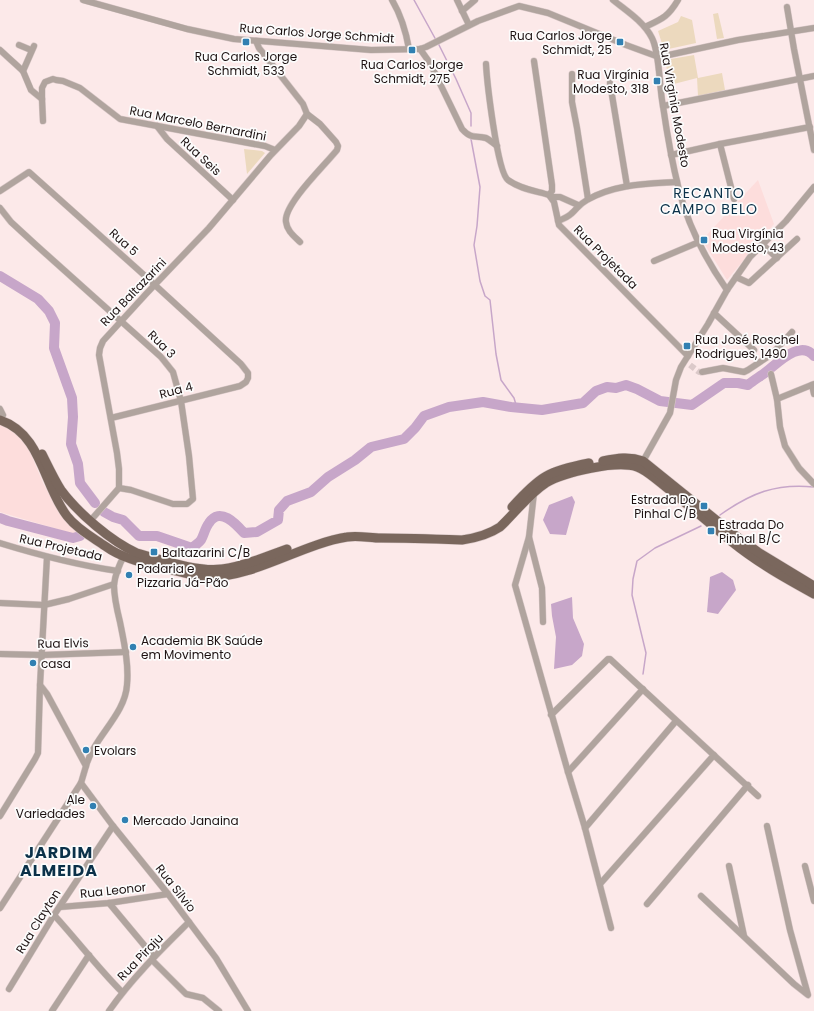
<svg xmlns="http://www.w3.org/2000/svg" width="814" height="1011" font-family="Poppins,sans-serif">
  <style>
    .built { fill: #fddddc }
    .green { fill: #ecd9be }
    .water { fill: #c7a6c9 }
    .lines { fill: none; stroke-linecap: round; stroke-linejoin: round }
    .stream { stroke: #c7a6c9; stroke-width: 1.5 }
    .river { stroke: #c7a6c9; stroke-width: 10 }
    .street-tunnel { stroke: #dbc9c9; stroke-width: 6; stroke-dasharray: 6 3; stroke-linecap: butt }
    .street-casing { stroke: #d8c7c7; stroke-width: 7 }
    .primary-casing { stroke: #d8c7c7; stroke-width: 10 }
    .street { stroke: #b0a49e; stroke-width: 6 }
    .primary { stroke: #7a675d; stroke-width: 9 }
    .poi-dot { fill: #3180b2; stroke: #fcfcfc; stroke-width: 1.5 }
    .labels { text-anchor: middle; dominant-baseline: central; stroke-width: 3.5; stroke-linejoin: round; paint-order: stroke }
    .street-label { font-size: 12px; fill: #1d1212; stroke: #fcfcfc }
    .poi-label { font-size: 12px; fill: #1d1212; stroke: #fcfcfc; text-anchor: start }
    .quarter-label { font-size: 14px; letter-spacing: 1px; fill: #0b3149; stroke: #fcfcfc }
    .district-label { font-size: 16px; font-weight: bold; letter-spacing: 1px; fill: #0b3149; stroke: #fcfcfc }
  </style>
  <rect width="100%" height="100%" fill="#fce9e9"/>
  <g class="built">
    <polygon points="758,180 774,224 727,280 702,240"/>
    <polygon points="0,423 25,440 43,483 60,515 78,531 74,534 0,512"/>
  </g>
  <g class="green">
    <polygon points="718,13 724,38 717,39 713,14"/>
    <polygon points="681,16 692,20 696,43 664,50 658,31 678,22"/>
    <polygon points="694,55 698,78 722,73 725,90 698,96 697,78 670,85 665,60"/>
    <polygon points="244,149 262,151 265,153 247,174"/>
  </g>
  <g class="water">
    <polygon points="572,496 575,502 566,535 550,534 543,520 549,505"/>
    <polygon points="722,572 733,580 736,590 718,614 707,612 710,577"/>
    <polygon points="572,597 573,618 584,644 582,656 572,665 554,669 556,637 552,616 551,604"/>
  </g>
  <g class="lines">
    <g class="stream">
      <polyline points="414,0 436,40"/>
      <polyline points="438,43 456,79 471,113 471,126"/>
      <polyline points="471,139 480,187 477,226 474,245 480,281 485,296 490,300 496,354 501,380 514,398 517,408"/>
      <path d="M 720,515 C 751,493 776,483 814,487"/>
      <polyline points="643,674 646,653 632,595 633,579 637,561 655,548 701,526"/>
    </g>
    <g class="river">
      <polyline points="0,276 38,299 49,311 55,323 54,348 72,398 73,417 71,444 78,464 80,483 95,503"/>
      <path d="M 104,512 L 113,517 L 123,520 L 139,536 L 157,536 L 192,548 C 195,545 199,543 201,540 C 204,535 205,528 209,523 C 220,506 236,524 244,533 L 257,532 L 278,520 L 279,510 L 287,501 L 311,492 L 328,477 L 355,460 L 371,447 L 404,439 L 415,428 L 424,416 L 449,407 L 483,402 L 511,407 L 542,410 L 583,403 L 596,391 L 607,387 L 616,388 L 626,385 L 637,389 L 660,401 L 692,405 L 724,383 L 738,383 L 748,385 C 754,380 761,376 766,372 C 778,363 800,339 814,356"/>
      <polyline points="0,518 8,521 73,538 80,536"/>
    </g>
    <polyline class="street-tunnel" points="690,365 699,372 702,372"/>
    <defs>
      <g id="street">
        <polyline points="83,0 187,29 234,39 371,50 420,49 426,47 478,21 519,6 548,13 626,45 656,56 664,56 738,40 814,28"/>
        <path d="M 392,0 C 401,15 406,32 409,49"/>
        <polyline points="457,0 469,25"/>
        <path d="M 613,0 C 627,11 644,22 652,38 C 660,54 659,87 663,106 C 667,134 672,162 679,190 C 688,225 706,260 727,290"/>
        <polyline points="787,7 794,49 814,150"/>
        <polyline points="462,11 475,0"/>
        <path d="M 645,27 C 662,19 668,17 678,0"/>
        <path d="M 256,41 L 259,48 L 303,104 L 307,114 L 320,124 L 336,142 L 338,146 L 337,150 C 325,165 283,205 286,222 C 287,231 294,236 300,242"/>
        <polyline points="19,45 31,50"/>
        <path d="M 420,49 L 430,63 L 462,129 C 472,140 475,135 486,138 C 490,140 494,144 497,146"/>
        <polyline points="0,50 23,71 31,90 42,99"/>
        <polyline points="534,61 552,185 552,191 549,195 554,202 559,225 688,356"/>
        <path d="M 486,64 C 487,81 497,172 508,180 C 520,189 536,191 549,195"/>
        <polyline points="23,71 34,46"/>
        <polyline points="572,74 572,102 577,128 588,199"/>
        <polyline points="610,83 627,186"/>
        <polyline points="663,106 814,76"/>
        <polyline points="43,121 42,99 42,88 45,82 53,79 56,80 63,81 80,88 120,119 265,146 275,150"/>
        <polyline points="157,126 167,139 233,200"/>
        <polyline points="720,144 734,199"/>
        <polyline points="671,155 720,144 810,127"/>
        <polyline points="0,191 29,172 144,275 241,364 248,373 248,378 246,382 240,386 111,418"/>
        <polyline points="551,197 560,197 578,205"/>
        <polyline points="0,208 11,222 36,245 161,357 173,372 181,401 189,456 193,499 187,504 173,504 131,490 119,488"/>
        <path d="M 558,221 C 563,219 568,217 571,214 C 578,208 578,205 587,200 C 615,184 646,184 677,182"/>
        <polyline points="762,244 777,258"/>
        <polyline points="654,261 699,242"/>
        <polyline points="736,277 749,283 797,239"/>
        <polyline points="714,313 754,350"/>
        <polyline points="702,372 723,368 744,372 748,370 772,354 792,332"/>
        <polyline points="771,374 777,399 780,427 785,446 799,468 814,484"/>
        <polyline points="812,385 814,394"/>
        <polyline points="777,399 814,384"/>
        <polyline points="0,409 3,415"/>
        <polyline points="642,463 670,413 676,380 681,367 708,324 727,290 750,257 786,221 814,187"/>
        <polyline points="534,493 529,537 542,588 543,622"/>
        <polyline points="91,520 119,488 119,469 117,453 99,355 100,348 103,341 146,294 209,228 270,156 299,126 307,114"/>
        <polyline points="529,537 515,585 568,772 585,828 611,928"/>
        <path d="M 0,543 C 39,555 78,565 118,571"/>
        <polyline points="0,603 44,605 69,599 114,584"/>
        <polyline points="0,654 42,655 126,652"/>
        <polyline points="551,715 608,659 610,659 758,796"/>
        <path d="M 86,766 C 94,737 125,715 127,685 C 129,664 124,642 120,622 C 117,610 114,597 114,585 C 115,575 120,563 125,554"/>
        <polyline points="568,772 643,689"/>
        <polyline points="81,783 113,826 168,894 216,958 248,1011"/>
        <polyline points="0,816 35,759 38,753 40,685"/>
        <polyline points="585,828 676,721"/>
        <polyline points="729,866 744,936"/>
        <polyline points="805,866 814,901"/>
        <polyline points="600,884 714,755"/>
        <polyline points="701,896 794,984 808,995 790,930 767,826"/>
        <polyline points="109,903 154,957"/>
        <polyline points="647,904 748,785"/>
        <polyline points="60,907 109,903 168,894"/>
        <polyline points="0,908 81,783 86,766 47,694 40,685 47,557"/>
        <path d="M 54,915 C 77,940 98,968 122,992"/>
        <polyline points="152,960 186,994 203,998 219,1011"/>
        <polyline points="9,989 54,915 113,826"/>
        <polyline points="52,1011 89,955"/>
        <path d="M 109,1011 C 132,978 161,950 189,922"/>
      </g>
      <g id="primary">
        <path d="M 0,420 C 42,434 43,485 67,516 C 77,529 92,537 105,546 C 123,559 144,563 164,568 C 178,571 194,577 209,577 C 255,577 302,544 347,537 C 358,535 370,538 381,538 C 408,538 435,539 462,540 C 476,538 488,535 500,527 C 515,513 529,494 546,483 C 564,472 617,460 637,467 C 646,470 654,478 662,484 C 686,503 709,523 732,542 C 758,563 785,578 814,594"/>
        <path d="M 42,454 C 48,466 54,479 61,490 C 78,513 112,542 137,553 C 163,560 196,572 222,569 C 243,567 267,556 287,549"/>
        <path d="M 603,461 C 617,458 629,456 643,461 L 736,536 L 758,552 L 814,586"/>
        <path d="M 512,507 C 540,476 548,471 589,463"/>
      </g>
    </defs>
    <use href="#street" class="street-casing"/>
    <use href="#primary" class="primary-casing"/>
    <use href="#street" class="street"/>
    <use href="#primary" class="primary"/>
  </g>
  <g class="poi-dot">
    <rect x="242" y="38" width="8" height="8" rx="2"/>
    <rect x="616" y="38" width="8" height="8" rx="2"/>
    <rect x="408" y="46" width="8" height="8" rx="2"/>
    <rect x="653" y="77" width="8" height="8" rx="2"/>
    <rect x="700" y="236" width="8" height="8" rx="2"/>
    <rect x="683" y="342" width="8" height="8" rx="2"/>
    <rect x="700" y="502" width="8" height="8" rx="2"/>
    <rect x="707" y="527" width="8" height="8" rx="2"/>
    <rect x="150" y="548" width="8" height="8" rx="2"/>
    <circle cx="129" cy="575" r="4"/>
    <circle cx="133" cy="647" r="4"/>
    <circle cx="33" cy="663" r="4"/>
    <circle cx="86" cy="750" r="4"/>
    <circle cx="93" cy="806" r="4"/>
    <circle cx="125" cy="820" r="4"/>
  </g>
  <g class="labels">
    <g class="street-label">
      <text transform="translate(317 33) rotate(4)">Rua Carlos Jorge Schmidt</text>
      <text transform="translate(675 105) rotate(80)">Rua Virginia Modesto</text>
      <text transform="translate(198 123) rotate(11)">Rua Marcelo Bernardini</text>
      <text transform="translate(201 156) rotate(43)">Rua Seis</text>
      <text transform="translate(124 242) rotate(42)">Rua 5</text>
      <text transform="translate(606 257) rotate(45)">Rua Projetada</text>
      <text transform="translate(133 292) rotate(-46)">Rua Baltazarini</text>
      <text transform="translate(162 344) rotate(45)">Rua 3</text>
      <text transform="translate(176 390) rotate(-15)">Rua 4</text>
      <text transform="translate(61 547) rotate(13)">Rua Projetada</text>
      <text transform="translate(63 643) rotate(-1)">Rua Elvis</text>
      <text transform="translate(176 888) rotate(52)">Rua Silvio</text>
      <text transform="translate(113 890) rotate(-6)">Rua Leonor</text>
      <text transform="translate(38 921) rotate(-58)">Rua Clayton</text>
      <text transform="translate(140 957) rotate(-46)">Rua Piraju</text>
    </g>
    <g class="poi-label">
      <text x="612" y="35" text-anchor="end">Rua Carlos Jorge<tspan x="612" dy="14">Schmidt, 25</tspan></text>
      <text x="246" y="56" text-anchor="middle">Rua Carlos Jorge<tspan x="246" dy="14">Schmidt, 533</tspan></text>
      <text x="412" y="64" text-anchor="middle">Rua Carlos Jorge<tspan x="412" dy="14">Schmidt, 275</tspan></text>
      <text x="649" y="74" text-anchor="end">Rua Virgínia<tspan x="649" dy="14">Modesto, 318</tspan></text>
      <text x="712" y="233">Rua Virgínia<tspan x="712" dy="14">Modesto, 43</tspan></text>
      <text x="695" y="339">Rua José Roschel<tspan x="695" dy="14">Rodrigues, 1490</tspan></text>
      <text x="696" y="499" text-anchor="end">Estrada Do<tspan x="696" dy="14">Pinhal C/B</tspan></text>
      <text x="719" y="524">Estrada Do<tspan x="719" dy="14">Pinhal B/C</tspan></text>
      <text x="162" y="552">Baltazarini C/B</text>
      <text x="137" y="568">Padaria e<tspan x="137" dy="14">Pizzaria Já-Pão</tspan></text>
      <text x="141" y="640">Academia BK Saúde<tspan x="141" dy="14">em Movimento</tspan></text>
      <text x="41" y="663">casa</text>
      <text x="94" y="750">Evolars</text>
      <text x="85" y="799" text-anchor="end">Ale<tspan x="85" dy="14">Variedades</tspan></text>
      <text x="133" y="820">Mercado Janaina</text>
    </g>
    <g class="quarter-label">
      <text x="709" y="193">RECANTO<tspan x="709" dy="16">CAMPO BELO</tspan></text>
    </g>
    <g class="district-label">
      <text x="59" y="852">JARDIM<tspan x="59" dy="18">ALMEIDA</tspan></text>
    </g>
  </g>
</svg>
